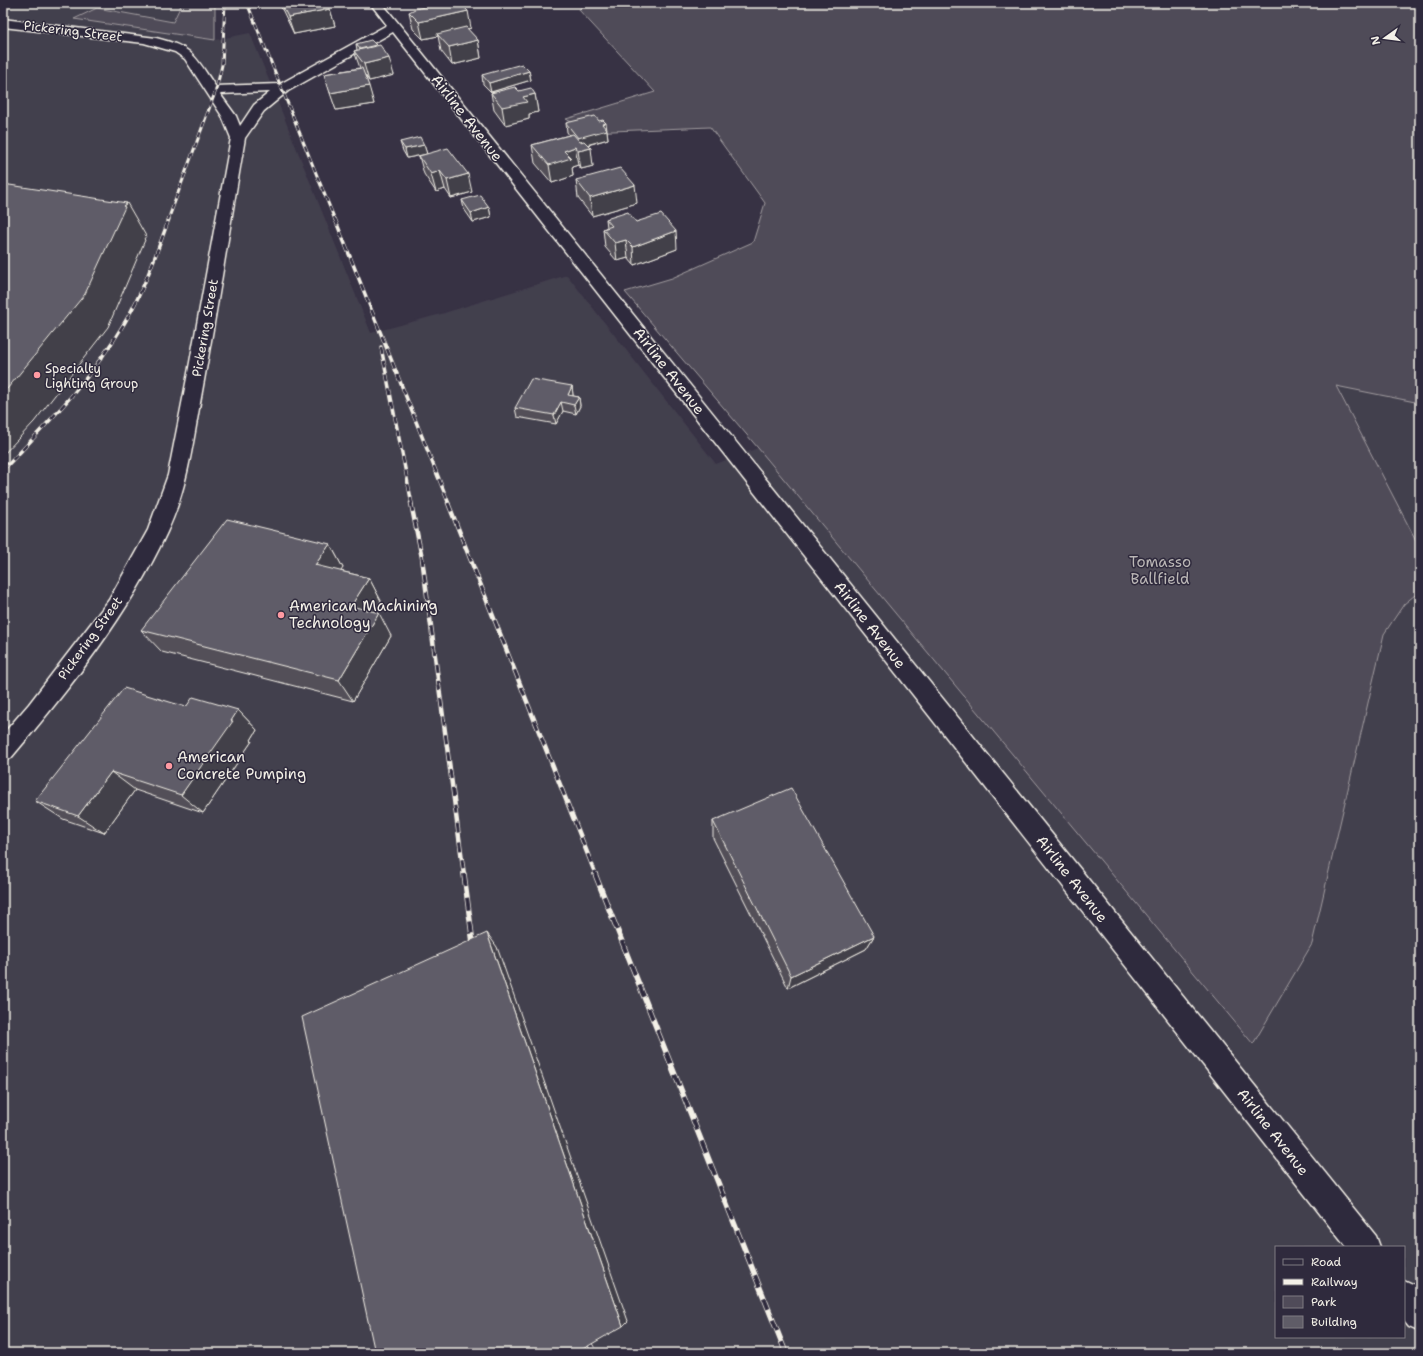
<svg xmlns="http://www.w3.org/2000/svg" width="1423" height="1356" font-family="'Shantell Sans',sans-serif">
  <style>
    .built { fill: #433f4e; fill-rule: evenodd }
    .green { fill: #504b59; stroke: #a29ea0 }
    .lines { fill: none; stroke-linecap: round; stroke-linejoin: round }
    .street-casing { stroke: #f4f1e8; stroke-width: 3 }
    .street { fill: #2f2a3d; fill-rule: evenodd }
    .rail-far3-casing { stroke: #f4f1e8; stroke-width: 3 }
    .rail-far2-casing { stroke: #f4f1e8; stroke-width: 3.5 }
    .rail-far1-casing { stroke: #f4f1e8; stroke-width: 4.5 }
    .rail-casing { stroke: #f4f1e8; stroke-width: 5.5 }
    .rail-far3 { stroke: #2f2a3d; stroke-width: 2; stroke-dasharray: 5.5; stroke-linecap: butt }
    .rail-far2 { stroke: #2f2a3d; stroke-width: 2.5; stroke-dasharray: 7; stroke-linecap: butt }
    .rail-far1 { stroke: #2f2a3d; stroke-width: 3; stroke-dasharray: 9; stroke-linecap: butt }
    .rail { stroke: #2f2a3d; stroke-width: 4; stroke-dasharray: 12; stroke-linecap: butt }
    .wall { fill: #524f59; stroke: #f4f1e8 }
    .shaded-wall { fill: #424048; stroke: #f4f1e8 }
    .building { fill: #5f5c67; stroke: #f4f1e8 }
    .poi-dot { fill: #ff9aa2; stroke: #2f2a3d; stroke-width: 1.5 }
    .labels { text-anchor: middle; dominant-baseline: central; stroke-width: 3; stroke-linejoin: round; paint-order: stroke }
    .far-street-label { font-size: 13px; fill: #f4f1e8; stroke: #2f2a3d }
    .far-poi-label { font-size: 13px; fill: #f4f1e8; stroke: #2f2a3d; text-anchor: start }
    .street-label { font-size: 15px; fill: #f4f1e8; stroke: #2f2a3d }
    .park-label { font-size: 15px; fill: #bbb7b6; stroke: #2f2a3d }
    .poi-label { font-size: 15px; fill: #f4f1e8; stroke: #2f2a3d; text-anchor: start }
  </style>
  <rect width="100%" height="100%" fill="#373244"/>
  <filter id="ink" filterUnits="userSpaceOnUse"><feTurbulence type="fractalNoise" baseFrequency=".025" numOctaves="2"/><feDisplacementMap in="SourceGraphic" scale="8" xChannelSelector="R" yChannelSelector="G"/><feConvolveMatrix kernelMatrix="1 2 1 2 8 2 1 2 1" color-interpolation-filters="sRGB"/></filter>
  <g filter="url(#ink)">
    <g class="built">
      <path d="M 3,3 L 182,3 L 173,22 L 97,8 L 74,19 L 215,40 L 250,33 L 371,333 L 441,314 L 567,275 L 716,464 L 758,448 L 1252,1044 L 1312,944 L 1384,634 L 1404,604 L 1420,591 L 1420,1353 L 3,1353 ZM 1276,1247 L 1404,1247 L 1404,1337 L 1276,1337 Z"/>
      <polygon points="1336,386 1420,403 1420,548"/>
    </g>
    <g class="green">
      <polygon points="182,3 215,3 215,40 74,19 97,8 173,22"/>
      <polygon points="584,3 1420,3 1420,403 1336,386 1420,548 1420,591 1404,604 1384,634 1312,944 1253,1044 758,448 625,292 672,278 753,242 765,203 710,127 588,132 566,119 655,92 579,10"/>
    </g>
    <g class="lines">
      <defs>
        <g id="street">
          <path d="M 370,3 L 382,3 L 1376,1236 L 1380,1247 L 1346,1247 L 393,32 L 288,91 L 264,111 L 245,138 C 230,224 217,311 201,397 C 193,442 187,490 167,532 C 129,615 69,689 11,758 L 3,761 L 3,734 L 29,704 L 109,600 L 148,530 L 168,475 L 188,373 L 231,138 L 222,116 L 185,59 L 175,52 L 144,43 L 3,27 L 3,19 L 156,38 C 193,47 195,56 215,86 L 280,84 L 387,25 ZM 270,92 L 254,105 L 240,126 L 236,116 L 220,94 Z"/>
          <polygon points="1404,1280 1415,1285 1420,1291 1420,1332 1409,1327 1404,1321"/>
        </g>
      </defs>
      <use href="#street" class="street-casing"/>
      <use href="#street" class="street"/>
      <defs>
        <g id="rail-far3">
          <polyline points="247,3 335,220"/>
          <polyline points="168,220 216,90 222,65 225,3"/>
        </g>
        <g id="rail-far2">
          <polyline points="335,219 449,504"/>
          <polyline points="381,347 412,504"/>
          <path d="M 3,470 C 47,424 92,378 125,322 C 144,290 156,254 169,219"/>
        </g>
        <g id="rail-far1">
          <polyline points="411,503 422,558 464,875"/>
          <polyline points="448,503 596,875"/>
        </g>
        <g id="rail">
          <polyline points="464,874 474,951"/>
          <polyline points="595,874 786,1353"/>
          <polyline points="589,1343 595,1353"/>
        </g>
      </defs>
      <use href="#rail-far3" class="rail-far3-casing"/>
      <use href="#rail-far2" class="rail-far2-casing"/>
      <use href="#rail-far1" class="rail-far1-casing"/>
      <use href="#rail" class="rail-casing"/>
      <use href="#rail-far3" class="rail-far3"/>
      <use href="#rail-far2" class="rail-far2"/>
      <use href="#rail-far1" class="rail-far1"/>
      <use href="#rail" class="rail"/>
    </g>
    <g class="wall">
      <polygon points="279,3 326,3 330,9 335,26 294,34"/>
      <polygon points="409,12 471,28 467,29 478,40 481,58 452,65 441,51 438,36 423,39 413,29"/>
      <polygon points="356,44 376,46 394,75 369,81 365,75 374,104 336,110 324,74 360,68 354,51 357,50"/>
      <polygon points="529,71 531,80 491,92 483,84 482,75"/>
      <polygon points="519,91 535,94 538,112 529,114 529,119 505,125 494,110 491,93"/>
      <polygon points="566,123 606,129 607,130 608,139 588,145 593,166 581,169 578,165 572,167 573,176 552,183 535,163 532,145 569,135 567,132"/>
      <polygon points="400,142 424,145 427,154 407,158 403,151"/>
      <polygon points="419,156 472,192 451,198 445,189 436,192 424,174"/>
      <polygon points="576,180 637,203 592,216 578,198"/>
      <polygon points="462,200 489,207 491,217 473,222 464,209"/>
      <polygon points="606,219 636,222 677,249 634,265 628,258 617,261 605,247 603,229 607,227"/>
      <polygon points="572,386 573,396 579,397 580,406 576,414 563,411 556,424 517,417 515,408"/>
      <polygon points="330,544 343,568 340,571 369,578 381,601 374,612 391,636 353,701 162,652 141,630"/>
      <polygon points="238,710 257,730 251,740 252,741 203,813 135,790 104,833 63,819 35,801"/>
      <polygon points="713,821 874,936 866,949 788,988 713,838"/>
    </g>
    <g class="shaded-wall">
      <polygon points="330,9 335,26 294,34 288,17"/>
      <polygon points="468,11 471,28 439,36 437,34 438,36 423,39 419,22"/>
      <polygon points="478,40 481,58 452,65 449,47"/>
      <polygon points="389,58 394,75 369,81 364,64"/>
      <polygon points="529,71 531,80 491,92 489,83"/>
      <polygon points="369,86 374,104 336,110 330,93"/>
      <polygon points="535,94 538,112 529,114 529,119 505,125 502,107 523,97"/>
      <polygon points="606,123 608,139 579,147 578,138 602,124"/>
      <polygon points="424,145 427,154 407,158 405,149"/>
      <polygon points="575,147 578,165 572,167 573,176 552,183 549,165 564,151"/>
      <polygon points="591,148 593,166 581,169 578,151"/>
      <polygon points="440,171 445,189 436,192 431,174"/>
      <polygon points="468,174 472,192 451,198 447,180"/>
      <polygon points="635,185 637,203 592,216 590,198"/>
      <polygon points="127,203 146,236 144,239 145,240 108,327 34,422 3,455 3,393 123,206"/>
      <polygon points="489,207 491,217 473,222 471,213"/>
      <polygon points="676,231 677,249 634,265 633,247"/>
      <polygon points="626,240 628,258 617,261 615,243"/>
      <polygon points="572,386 573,395 569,404 568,395"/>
      <polygon points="579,397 580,406 576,414 574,405"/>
      <polygon points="561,402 563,411 556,424 554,415"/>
      <polygon points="330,544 343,568 329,589 315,565"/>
      <polygon points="369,578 381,601 365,629 351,606"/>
      <polygon points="379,613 391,636 353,701 339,680"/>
      <polygon points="238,710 257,730 251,740 252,741 203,813 181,795"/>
      <polygon points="111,772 135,790 104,833 78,816"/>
      <polygon points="487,933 497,947 628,1321 623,1326"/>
      <polygon points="874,936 866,949 788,988 791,976"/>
    </g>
    <g class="building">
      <polygon points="281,3 326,3 330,9 288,17"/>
      <polygon points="443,3 460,3 468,11 419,22 409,12 415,9"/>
      <polygon points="466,27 478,40 449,47 437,34"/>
      <polygon points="371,40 376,45 360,49 356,44"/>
      <polygon points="380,45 389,58 364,64 354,51"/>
      <polygon points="522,64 529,71 489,83 482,75"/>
      <polygon points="362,68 369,86 330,93 324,74"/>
      <polygon points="515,87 519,91 531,88 535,94 523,97 527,102 502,107 491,93"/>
      <polygon points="595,116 599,121 603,120 606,123 602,124 607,130 578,138 566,123"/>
      <polygon points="573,134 580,142 584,141 591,148 578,151 575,147 564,151 571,158 549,165 532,145"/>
      <polygon points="420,137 424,145 405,149 400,142"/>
      <polygon points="448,148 468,174 447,180 440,171 431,174 419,156"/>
      <polygon points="620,168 635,185 590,198 576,180"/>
      <polygon points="3,184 127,203 123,206 125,207 85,294 7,389 3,393"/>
      <polygon points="480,195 489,207 471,213 462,200"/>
      <polygon points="628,212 636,222 661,214 676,231 633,247 626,240 615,243 603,229 612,226 606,219"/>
      <polygon points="531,379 572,386 568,395 579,397 574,405 561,402 554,415 515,408"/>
      <polygon points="227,519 330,544 315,565 369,578 351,606 379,613 339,680 141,630"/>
      <polygon points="124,688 186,707 193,697 238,710 231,721 233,721 181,795 111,772 78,816 35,801"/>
      <polygon points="791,788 874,936 791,976 713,821"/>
      <polygon points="487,933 623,1326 576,1353 375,1353 302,1017"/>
    </g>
  </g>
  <g class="poi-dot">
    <circle cx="37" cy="375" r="4"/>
    <circle cx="281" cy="615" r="4"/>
    <circle cx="169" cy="766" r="4"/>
  </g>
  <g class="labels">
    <g class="far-street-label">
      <text transform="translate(73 31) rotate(7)">Pickering Street</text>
      <text transform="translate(205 328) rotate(-80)">Pickering Street</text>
      <text transform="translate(90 638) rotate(-54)">Pickering Street</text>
    </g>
    <g class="far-poi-label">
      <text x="45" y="368">Specialty<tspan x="45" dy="15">Lighting Group</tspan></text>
    </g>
    <g class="street-label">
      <text transform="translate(467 118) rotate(52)">Airline Avenue</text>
      <text transform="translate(669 371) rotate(52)">Airline Avenue</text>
      <text transform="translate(870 625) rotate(52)">Airline Avenue</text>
      <text transform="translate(1072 879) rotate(52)">Airline Avenue</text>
      <text transform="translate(1273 1132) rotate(52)">Airline Avenue</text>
    </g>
    <g class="park-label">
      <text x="1160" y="562">Tomasso<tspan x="1160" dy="17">Ballfield</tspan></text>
    </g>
    <g class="poi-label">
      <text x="289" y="606">American Machining<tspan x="289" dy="17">Technology</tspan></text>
      <text x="177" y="757">American<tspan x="177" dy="17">Concrete Pumping</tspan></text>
    </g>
  </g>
  <rect width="1423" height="1356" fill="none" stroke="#2f2a3d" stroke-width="16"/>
  <rect x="8" y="8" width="1407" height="1340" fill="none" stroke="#f4f1e8" stroke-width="1.5" filter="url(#ink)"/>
  <rect x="1275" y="1246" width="130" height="92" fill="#2f2a3d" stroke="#7e7a81"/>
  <rect x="1283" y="1259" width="20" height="6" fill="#2f2a3d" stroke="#7e7a81"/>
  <text x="1311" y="1266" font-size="12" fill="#f4f1e8">Road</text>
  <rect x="1283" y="1279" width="20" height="6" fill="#f4f1e8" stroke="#7e7a81"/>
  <text x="1311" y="1286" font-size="12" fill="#f4f1e8">Railway</text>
  <rect x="1283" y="1296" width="20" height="12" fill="#504b59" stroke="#7e7a81"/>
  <text x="1311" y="1306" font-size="12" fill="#f4f1e8">Park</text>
  <rect x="1283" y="1316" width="20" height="12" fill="#5f5c67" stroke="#7e7a81"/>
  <text x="1311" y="1326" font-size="12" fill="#f4f1e8">Building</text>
  <g transform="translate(1385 38) rotate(256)" stroke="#2f2a3d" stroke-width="3" paint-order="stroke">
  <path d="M0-3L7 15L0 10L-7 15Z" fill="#f4f1e8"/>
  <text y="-6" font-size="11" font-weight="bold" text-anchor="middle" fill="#f4f1e8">N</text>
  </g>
</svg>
